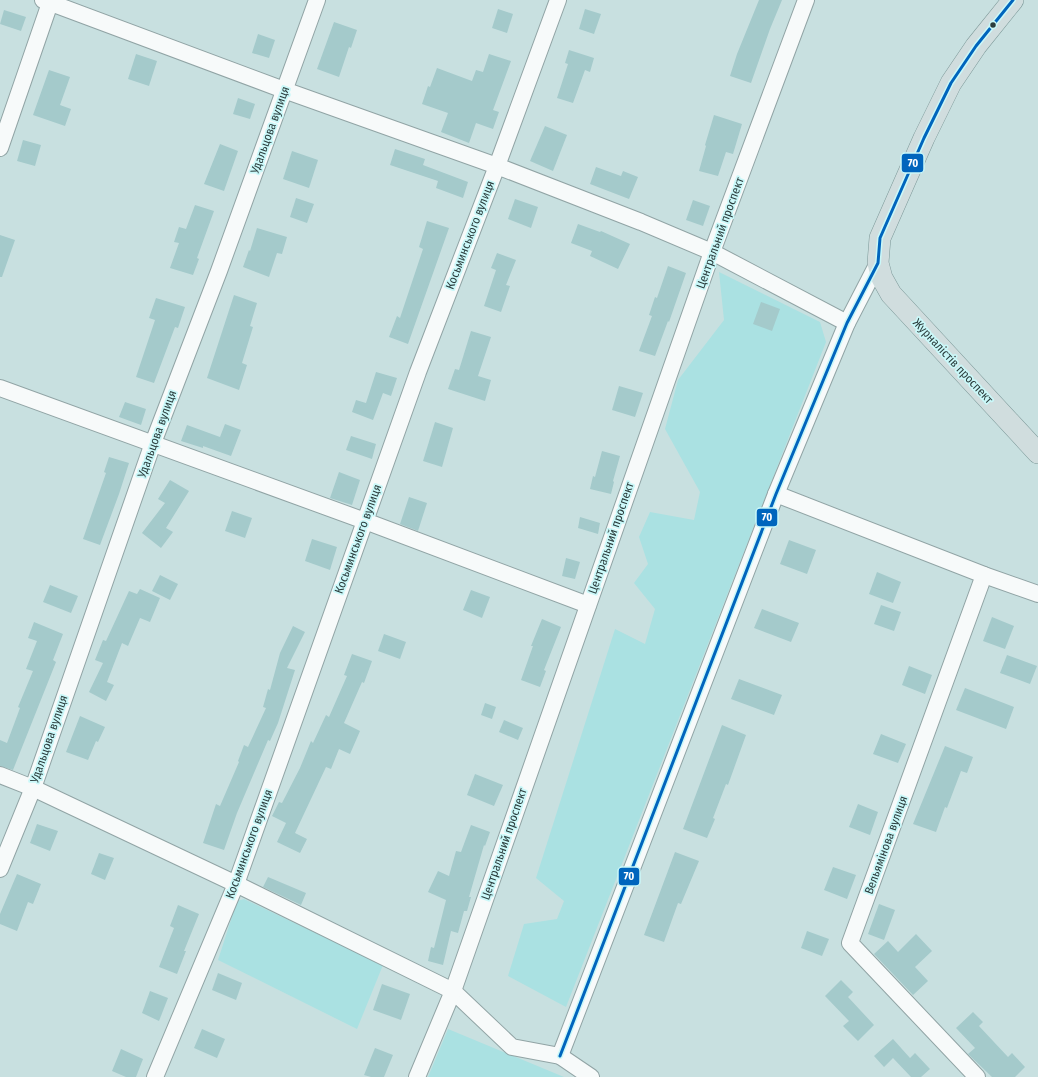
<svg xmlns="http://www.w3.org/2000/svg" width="1038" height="1077" font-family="'Fira Sans Condensed',sans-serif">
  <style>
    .green { fill: #aae1e2 }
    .building { fill: #a4cacb }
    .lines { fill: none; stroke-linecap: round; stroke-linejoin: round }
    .minor-casing { stroke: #91a4a5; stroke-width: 18 }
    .major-casing { stroke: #7c9898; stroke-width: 22 }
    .minor { stroke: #f7fafa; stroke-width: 16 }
    .major { stroke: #d0ddde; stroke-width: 21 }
    .bus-1-casing { stroke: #caf8f9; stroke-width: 6 }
    .bus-1 { stroke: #0065bd; stroke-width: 3 }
    .bus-dot { fill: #2b3d3d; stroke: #caf8f9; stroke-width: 1.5 }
    .labels { text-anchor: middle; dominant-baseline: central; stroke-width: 3.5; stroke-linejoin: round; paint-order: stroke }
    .street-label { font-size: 12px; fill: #2b3d3d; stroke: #caf8f9 }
    .line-badge { stroke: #caf8f9; stroke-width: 1.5 }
    .badge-label { font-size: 11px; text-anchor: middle; font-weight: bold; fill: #fff }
  </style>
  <rect width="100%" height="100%" fill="#c8e0e0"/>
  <g class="green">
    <polygon points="719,272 820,322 826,342 566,1007 508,976 524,924 557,919 564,901 536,878 615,629 645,644 655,609 634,583 648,564 639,537 650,512 694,520 700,492 665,429 678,380 724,320"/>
    <polygon points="244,899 383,965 357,1029 218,960 237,901"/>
    <polygon points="448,1029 564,1077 428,1077"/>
  </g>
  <g class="building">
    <polygon points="759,0 782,0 770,29 751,83 730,76 737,54"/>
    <polygon points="498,9 513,14 507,33 492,28"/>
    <polygon points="585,9 601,14 594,34 579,29"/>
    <polygon points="4,10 26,17 21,31 0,24"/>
    <polygon points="334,22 357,30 351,48 349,47 339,77 317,69"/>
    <polygon points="258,34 275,40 269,58 252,53"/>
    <polygon points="569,50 594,58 590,72 585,70 573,103 557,98 568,64 565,63"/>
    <polygon points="136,54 157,61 149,86 128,79"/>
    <polygon points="489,54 511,61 493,110 499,112 493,129 476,123 469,143 441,132 448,113 422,104 428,86 430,87 437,68 472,81 476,70 483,72"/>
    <polygon points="49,70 70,77 60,105 71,109 65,126 33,115"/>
    <polygon points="238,98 255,104 250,119 233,114"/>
    <polygon points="714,115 742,124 733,154 726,152 718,176 699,171 706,146 705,145"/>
    <polygon points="545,126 567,135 553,171 530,161"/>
    <polygon points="23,140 41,145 35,166 17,161"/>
    <polygon points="220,144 238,151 224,191 204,184"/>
    <polygon points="395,149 425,159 423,165 468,182 463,198 436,188 438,181 390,165"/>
    <polygon points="292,151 318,160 309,188 283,179"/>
    <polygon points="596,167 621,176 623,171 638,177 629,199 590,184"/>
    <polygon points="296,198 314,204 307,223 290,217"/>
    <polygon points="515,199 538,207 531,228 508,219"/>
    <polygon points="693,200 710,206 703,226 686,220"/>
    <polygon points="195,205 214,211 197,258 199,259 193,275 170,268 179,243 174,242 179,227 186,229"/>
    <polygon points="427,221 449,228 408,344 389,337 397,316 400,318 423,249 419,247"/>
    <polygon points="578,224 600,232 601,231 630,244 618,269 590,256 592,251 571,243"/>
    <polygon points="257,228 287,237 282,254 277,253 269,277 243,267 249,250 250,251"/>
    <polygon points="0,235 15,240 2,277 0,277"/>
    <polygon points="497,253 516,260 506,285 510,286 501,312 484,306 496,270 491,268"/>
    <polygon points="668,266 686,273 669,322 668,321 655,356 639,351 652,316 649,315 655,297 657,298"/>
    <polygon points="234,295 257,303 250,326 253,327 242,363 247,365 239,390 207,378"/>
    <polygon points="156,298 185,307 178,328 175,327 154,383 136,377 155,320 149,318"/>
    <polygon points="761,302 780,309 772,331 753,324"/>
    <polygon points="471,331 491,337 478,376 491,380 485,401 448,389 455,369 459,370"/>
    <polygon points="376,372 397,378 391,396 383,393 373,420 352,412 356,400 366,403"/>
    <polygon points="619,386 643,393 635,417 612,410"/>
    <polygon points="125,402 146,409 141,425 119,417"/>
    <polygon points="435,422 453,428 442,467 423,461"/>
    <polygon points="225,424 241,430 231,456 203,446 203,448 181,441 187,425 220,437"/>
    <polygon points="351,436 376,444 372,459 346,450"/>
    <polygon points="602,451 620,456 613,481 614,482 611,494 590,489 593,476 595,477"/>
    <polygon points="109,457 129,463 119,494 100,545 83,539 106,473 104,472"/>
    <polygon points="339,472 360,480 352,505 330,498"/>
    <polygon points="170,480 189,491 166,528 173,532 161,548 142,533 165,503 158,499"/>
    <polygon points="409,497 427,503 418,531 400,524"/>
    <polygon points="232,511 252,518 245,538 225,531"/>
    <polygon points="580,517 600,523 598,534 578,528"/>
    <polygon points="312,539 337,547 330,570 305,561"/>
    <polygon points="789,540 816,550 807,574 780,564"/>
    <polygon points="566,558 580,562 575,579 562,576"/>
    <polygon points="877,572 901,582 893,603 869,594"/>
    <polygon points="160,575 178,584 170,600 152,591"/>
    <polygon points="50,585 78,596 71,613 43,602"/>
    <polygon points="140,589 160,598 150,622 140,618 128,646 122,643 107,682 114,685 106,701 89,692 103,663 95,660 103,640 106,641 129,591 137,594"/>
    <polygon points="471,590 490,597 482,618 463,610"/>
    <polygon points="881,605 901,612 894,631 874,624"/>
    <polygon points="762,609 799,623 791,642 754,628"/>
    <polygon points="992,617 1014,626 1005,649 983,641"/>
    <polygon points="542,619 561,627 544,670 546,671 540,687 521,680 533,646 531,646"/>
    <polygon points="34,622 63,634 53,660 56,662 13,770 0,766 0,740 7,743 20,708 18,707 33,671 26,669 37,641 28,638"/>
    <polygon points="293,626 305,632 287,668 295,670 278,723 270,741 268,740 237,813 224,850 203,843 216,804 220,806 239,762 238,761 244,745 248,747 266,708 263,707 268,689 270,690 280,653"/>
    <polygon points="384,634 406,642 400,659 378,651"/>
    <polygon points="352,654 372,661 364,683 362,682 344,723 360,731 350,754 339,749 331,769 326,767 295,833 307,839 300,853 277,842 286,823 272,816 279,802 282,803 300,768 311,741 313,743 326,715 329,717 347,676 344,675"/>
    <polygon points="1007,655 1037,666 1030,684 1000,673"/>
    <polygon points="909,666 932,675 925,694 902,685"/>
    <polygon points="739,679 782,695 774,715 731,699"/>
    <polygon points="965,688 1014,707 1006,729 956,710"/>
    <polygon points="485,703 496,707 492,719 481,715"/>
    <polygon points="80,716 105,727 98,742 96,741 88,760 66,752"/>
    <polygon points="504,720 523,728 518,740 499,732"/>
    <polygon points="722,725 746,735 728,785 726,784 713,818 715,819 707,838 683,829"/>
    <polygon points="881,734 906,744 898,763 873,754"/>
    <polygon points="945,746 973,757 967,773 961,771 947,808 945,807 936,832 913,824"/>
    <polygon points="475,774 503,785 494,806 467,795"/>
    <polygon points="858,804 878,812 870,835 849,827"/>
    <polygon points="37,824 58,831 50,851 30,843"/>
    <polygon points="471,825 490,832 485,846 484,845 469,897 471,897 467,911 464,911 458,933 451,931 443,965 428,961 431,947 434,948 446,900 428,892 438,871 449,876 456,851 461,852"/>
    <polygon points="675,852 699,861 681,904 678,903 664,942 644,935"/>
    <polygon points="99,853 114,858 105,880 91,874"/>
    <polygon points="833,867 856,875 847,899 824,890"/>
    <polygon points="17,874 41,884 33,904 28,902 17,931 0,924 0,914"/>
    <polygon points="268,877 306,893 301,905 263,887"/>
    <polygon points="879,904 895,910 884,940 868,934"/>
    <polygon points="178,905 199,914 184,951 186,951 177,974 159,967 174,928 170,926"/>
    <polygon points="807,931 829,939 822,956 801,948"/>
    <polygon points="916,934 932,951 915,967 928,981 913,995 874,954 888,941 898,952"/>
    <polygon points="218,973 242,983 236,1000 212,990"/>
    <polygon points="841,980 853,992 848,997 874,1025 858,1041 843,1026 849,1021 825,996"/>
    <polygon points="382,984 410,994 401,1020 373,1010"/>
    <polygon points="150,991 168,998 159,1021 142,1013"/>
    <polygon points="973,1012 983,1022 979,1026 1008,1057 1012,1053 1025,1067 1015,1077 992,1077 968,1054 975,1048 956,1028"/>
    <polygon points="202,1029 225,1039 217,1058 194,1048"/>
    <polygon points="893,1039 910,1058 915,1053 930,1069 921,1077 911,1077 893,1058 884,1067 874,1056"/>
    <polygon points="375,1048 393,1055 384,1077 371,1077 364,1075"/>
    <polygon points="121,1049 143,1059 136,1077 126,1077 112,1071"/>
  </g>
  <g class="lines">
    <defs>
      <g id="minor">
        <polyline points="43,0 284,90 497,166 641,222 712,252 847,323"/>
        <polyline points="0,148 51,0"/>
        <polyline points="0,388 365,521 588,605"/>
        <polyline points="776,494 984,575 1038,594"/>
        <polyline points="0,775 33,788 236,884 453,991 512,1047 560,1056 591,1077"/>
        <polyline points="0,869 33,788 153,443 219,271 317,0"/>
        <polyline points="560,1056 776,494 847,323 878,263"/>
        <polyline points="155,1077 236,884 418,372 497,166 558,0"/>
        <polyline points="417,1077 453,991 712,252 806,0"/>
        <polyline points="977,1077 850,943 984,575"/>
      </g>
      <polyline id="major" points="1013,0 976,46 951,83 924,138 880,238 878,263 882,278 891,294 1038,453"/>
    </defs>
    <use href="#minor" class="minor-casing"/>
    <use href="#major" class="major-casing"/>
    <use href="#minor" class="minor"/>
    <use href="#major" class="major"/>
    <defs>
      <polyline id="bus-1" points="560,1056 776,494 847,323 878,263 880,238 924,138 951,83 976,46 1013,0"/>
    </defs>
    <use href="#bus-1" class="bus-1-casing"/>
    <use href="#bus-1" class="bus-1"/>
  </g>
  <circle class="bus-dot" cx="993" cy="25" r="3.5"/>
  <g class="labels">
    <g class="street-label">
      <text transform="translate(270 130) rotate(-70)">Удальцова вулиця</text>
      <text transform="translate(720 233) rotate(-70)">Центральний проспект</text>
      <text transform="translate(470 235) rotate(-69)">Косьминського вулиця</text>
      <text transform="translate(953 361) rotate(47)">Журналістів проспект</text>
      <text transform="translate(157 434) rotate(-70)">Удальцова вулиця</text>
      <text transform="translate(611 538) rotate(-71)">Центральний проспект</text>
      <text transform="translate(358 539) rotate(-70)">Косьминського вулиця</text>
      <text transform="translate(49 739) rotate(-71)">Удальцова вулиця</text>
      <text transform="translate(249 844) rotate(-70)">Косьминського вулиця</text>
      <text transform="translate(504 844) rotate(-71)">Центральний проспект</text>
      <text transform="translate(886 845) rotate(-70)">Вельямінова вулиця</text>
    </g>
  </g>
  <g class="line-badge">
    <rect x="901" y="153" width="23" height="20" rx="4" fill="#0065bd"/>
    <rect x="756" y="508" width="22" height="19" rx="4" fill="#0065bd"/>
    <rect x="618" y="867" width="22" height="19" rx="4" fill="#0065bd"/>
  </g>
  <g class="badge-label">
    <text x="913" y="167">70</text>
    <text x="767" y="521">70</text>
    <text x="629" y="880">70</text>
  </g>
</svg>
